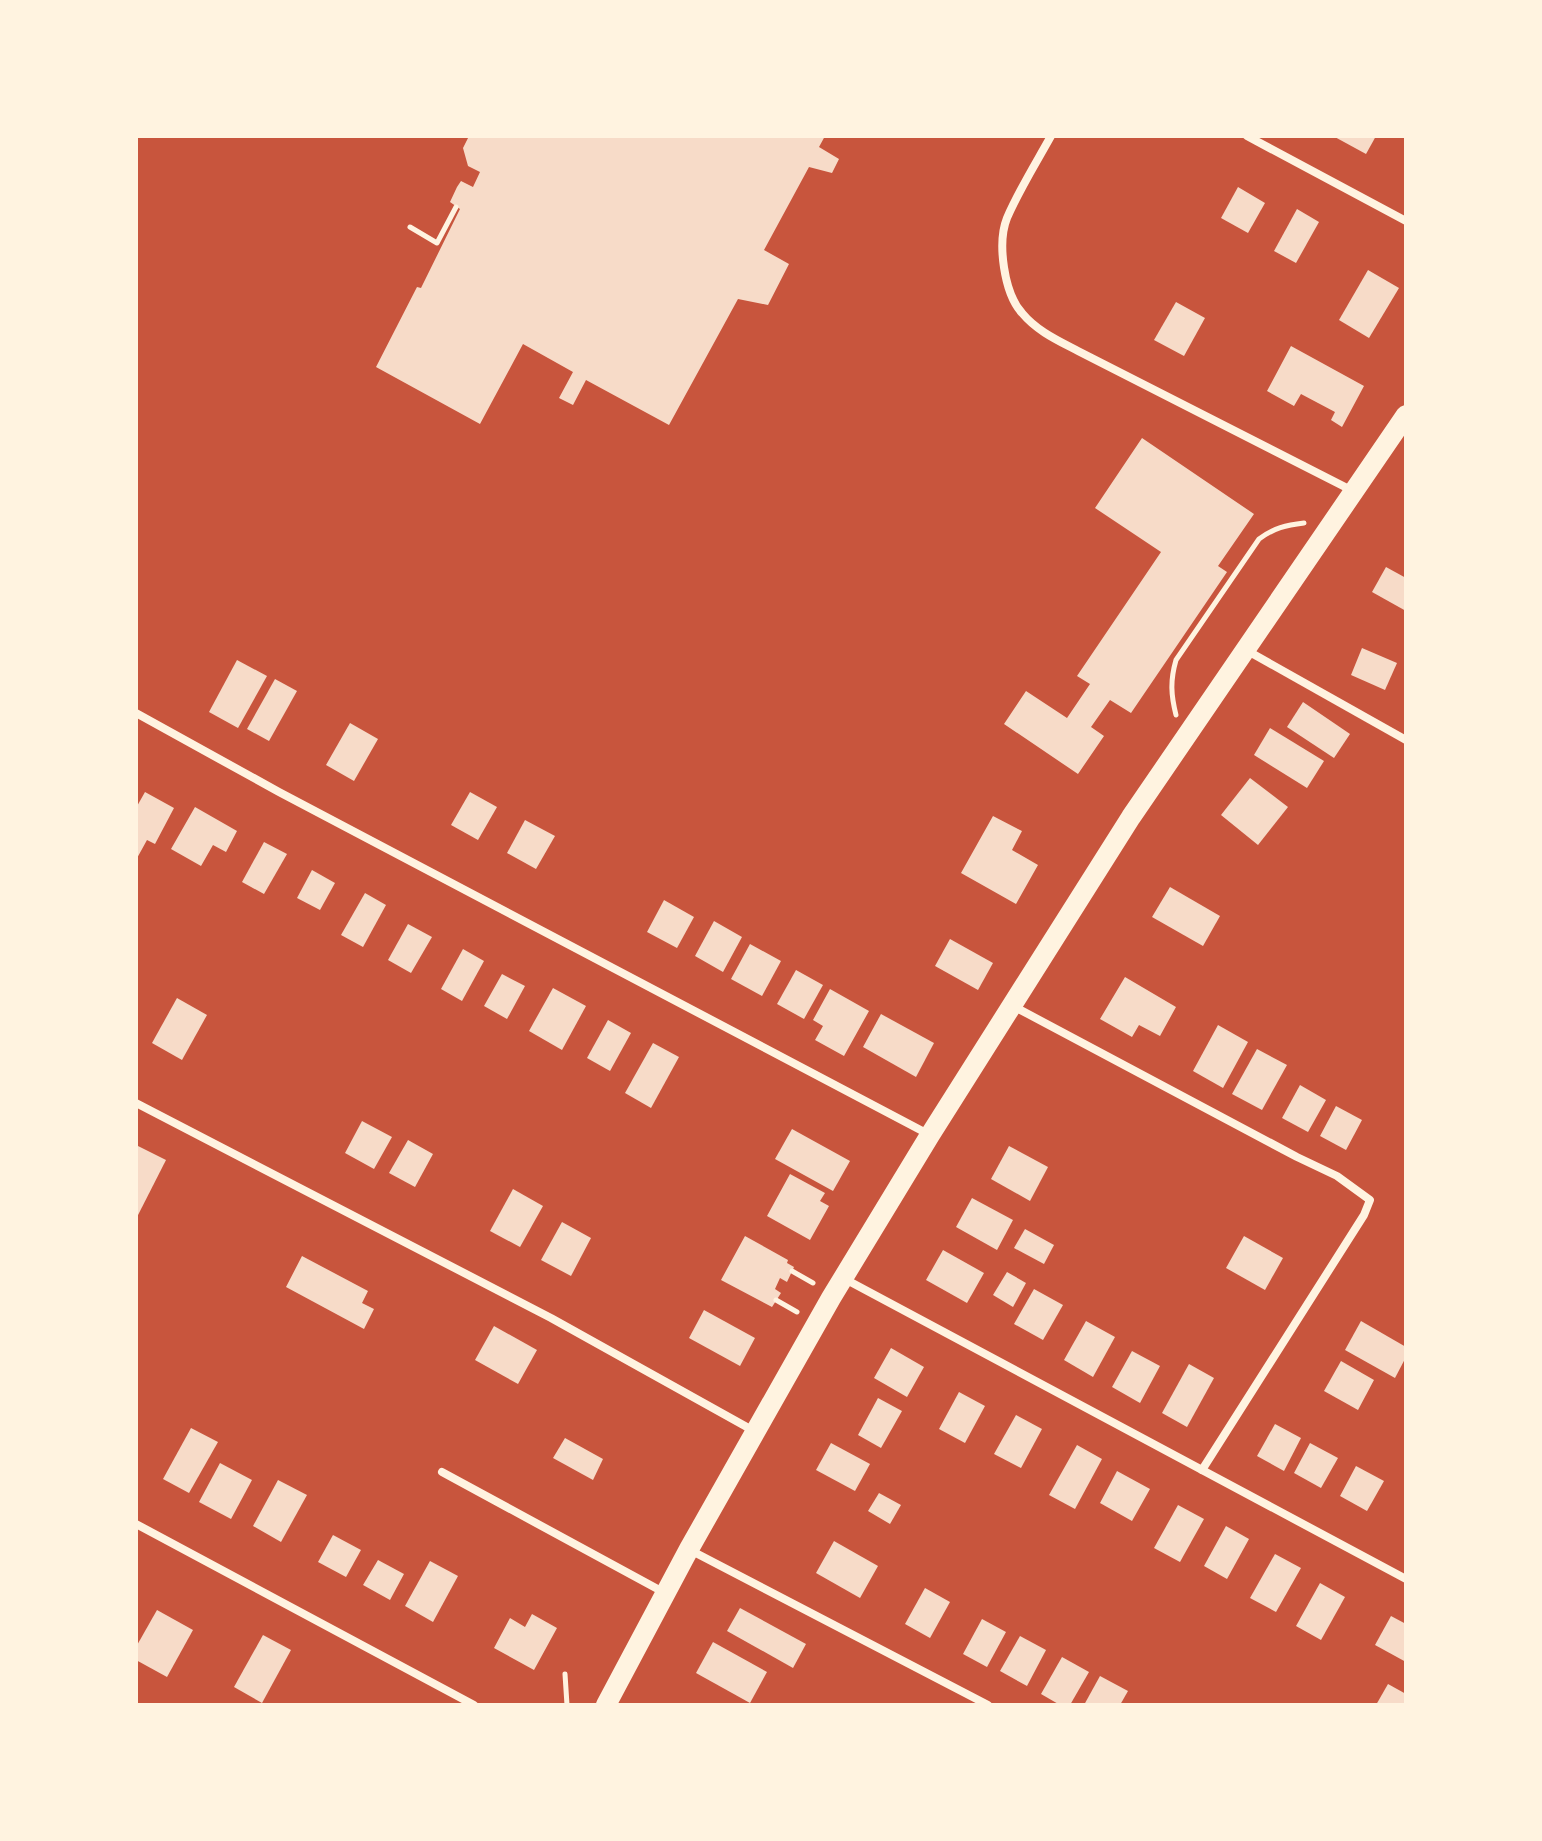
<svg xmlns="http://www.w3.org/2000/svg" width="1542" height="1841" font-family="Montserrat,sans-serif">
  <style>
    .building { fill: #f7dbc8 }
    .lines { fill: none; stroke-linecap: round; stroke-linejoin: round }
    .path { stroke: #fff3e0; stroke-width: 5 }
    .minor { stroke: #fff3e0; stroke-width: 8 }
    .trunk { stroke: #fff3e0; stroke-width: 20 }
  </style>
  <rect width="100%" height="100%" fill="#c8553d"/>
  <g class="building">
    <polygon points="469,136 825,136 819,147 839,159 832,173 809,167 764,250 789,264 768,305 738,299 669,425 586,380 573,405 559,398 573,372 523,344 480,424 376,367 417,287 421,288 460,209 450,202 457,187 461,181 473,187 480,172 468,166 463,148"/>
    <polygon points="1333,136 1376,136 1366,154"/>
    <polygon points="1238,187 1265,203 1248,233 1221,218"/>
    <polygon points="1297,209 1319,222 1296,263 1274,251"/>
    <polygon points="1368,270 1399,288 1369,338 1339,320"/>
    <polygon points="1176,302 1205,318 1184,356 1154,340"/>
    <polygon points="1291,346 1364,386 1342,427 1331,420 1335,412 1301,394 1294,406 1267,391"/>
    <polygon points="1142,438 1254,514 1218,566 1227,572 1131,713 1110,700 1091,727 1104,736 1078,774 1004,724 1026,691 1067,718 1090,684 1077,676 1161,552 1095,508"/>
    <polygon points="1386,567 1406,578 1406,611 1372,592"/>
    <polygon points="1362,648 1397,663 1385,690 1351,675"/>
    <polygon points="237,660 267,676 238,728 209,712"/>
    <polygon points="275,679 297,691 269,741 247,729"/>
    <polygon points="1303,702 1350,734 1334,758 1287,727"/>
    <polygon points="350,723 378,739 354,781 326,765"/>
    <polygon points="1270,728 1324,761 1307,788 1254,755"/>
    <polygon points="1250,778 1288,807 1258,845 1221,815"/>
    <polygon points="145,792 174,808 155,844 147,840 136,860 136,808"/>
    <polygon points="470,792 497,807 478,840 451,825"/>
    <polygon points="195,807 237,831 226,852 213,845 201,866 171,849"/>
    <polygon points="993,816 1022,831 1012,850 1038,865 1016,904 961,873"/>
    <polygon points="525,820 555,836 536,869 507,853"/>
    <polygon points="264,842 287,854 264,894 242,882"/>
    <polygon points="312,870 335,883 320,910 297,898"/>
    <polygon points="1170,887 1220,916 1203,946 1152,917"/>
    <polygon points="365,893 386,905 363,947 341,935"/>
    <polygon points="664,900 694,917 677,948 647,932"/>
    <polygon points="714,921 742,937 723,972 695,956"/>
    <polygon points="408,924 432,937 411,973 388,960"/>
    <polygon points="950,939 993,963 978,990 935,966"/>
    <polygon points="750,944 781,961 762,996 731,979"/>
    <polygon points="463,949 484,961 462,1001 441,989"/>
    <polygon points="796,970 823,985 804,1019 777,1004"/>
    <polygon points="502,974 525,986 507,1019 484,1006"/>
    <polygon points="1125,977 1176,1007 1160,1036 1139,1025 1132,1037 1100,1019"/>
    <polygon points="553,988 586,1006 562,1050 529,1031"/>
    <polygon points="830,989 869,1011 844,1056 815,1040 823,1026 813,1020"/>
    <polygon points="177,998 207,1015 182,1060 152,1043"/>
    <polygon points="881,1014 934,1043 916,1077 863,1047"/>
    <polygon points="608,1020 631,1033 610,1071 587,1058"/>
    <polygon points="1218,1025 1248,1042 1223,1088 1193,1071"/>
    <polygon points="653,1043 679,1057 651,1108 625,1093"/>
    <polygon points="1257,1049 1287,1065 1262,1110 1232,1094"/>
    <polygon points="1300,1085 1326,1100 1308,1132 1282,1118"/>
    <polygon points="1336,1106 1362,1120 1346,1150 1320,1136"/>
    <polygon points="362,1121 392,1137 374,1169 345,1153"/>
    <polygon points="792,1129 850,1161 833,1191 775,1159"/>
    <polygon points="408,1140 433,1154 415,1187 389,1173"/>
    <polygon points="136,1145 166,1160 136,1219"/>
    <polygon points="1009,1146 1048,1167 1030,1201 991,1179"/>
    <polygon points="790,1174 825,1193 820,1201 829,1206 810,1240 767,1216"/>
    <polygon points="513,1189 543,1206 520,1247 490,1231"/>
    <polygon points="972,1198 1013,1220 997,1250 956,1227"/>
    <polygon points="562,1222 591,1238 571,1276 541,1260"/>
    <polygon points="1025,1229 1054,1245 1044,1264 1014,1248"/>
    <polygon points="745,1236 788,1260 787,1263 794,1267 787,1282 780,1278 775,1289 781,1293 772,1307 721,1280"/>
    <polygon points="1244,1236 1283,1258 1265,1290 1226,1268"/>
    <polygon points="943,1250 984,1273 967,1303 926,1280"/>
    <polygon points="302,1256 368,1291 362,1303 374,1309 364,1329 286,1287"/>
    <polygon points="1007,1272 1026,1283 1013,1307 993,1295"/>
    <polygon points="1034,1289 1063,1305 1043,1340 1014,1324"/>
    <polygon points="704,1310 755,1338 740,1366 689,1338"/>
    <polygon points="1086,1321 1115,1337 1093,1377 1064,1360"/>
    <polygon points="1361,1321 1406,1347 1406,1357 1395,1378 1345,1350"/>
    <polygon points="494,1326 537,1350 518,1384 475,1360"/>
    <polygon points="891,1348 924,1367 907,1397 874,1378"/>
    <polygon points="1132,1351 1160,1366 1140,1403 1112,1387"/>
    <polygon points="1341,1361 1374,1380 1358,1410 1324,1391"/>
    <polygon points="1189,1364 1214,1378 1187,1427 1162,1413"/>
    <polygon points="959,1392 985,1406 965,1443 939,1429"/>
    <polygon points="878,1398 902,1411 881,1448 858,1435"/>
    <polygon points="1016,1415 1042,1429 1021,1468 994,1454"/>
    <polygon points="1275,1424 1301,1438 1284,1471 1257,1456"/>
    <polygon points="191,1428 218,1442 189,1493 163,1479"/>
    <polygon points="565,1438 603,1459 593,1480 553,1458"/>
    <polygon points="831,1443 870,1464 855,1491 816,1470"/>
    <polygon points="1310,1443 1338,1458 1321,1488 1294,1473"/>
    <polygon points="1077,1445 1102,1459 1075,1509 1049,1495"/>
    <polygon points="220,1463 252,1480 231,1519 199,1502"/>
    <polygon points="1356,1466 1384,1481 1367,1511 1340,1496"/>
    <polygon points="1117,1471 1150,1489 1132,1521 1100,1503"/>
    <polygon points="278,1480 307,1495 281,1542 253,1526"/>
    <polygon points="879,1493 901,1505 890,1524 868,1511"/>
    <polygon points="1178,1505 1204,1519 1180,1562 1154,1548"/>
    <polygon points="1226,1526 1249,1539 1227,1579 1204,1566"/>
    <polygon points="333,1535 361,1550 346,1577 318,1562"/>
    <polygon points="834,1541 878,1566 860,1598 816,1573"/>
    <polygon points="1275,1554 1301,1568 1276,1612 1250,1598"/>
    <polygon points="378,1560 404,1574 390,1600 363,1585"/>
    <polygon points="430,1561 458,1576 433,1622 405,1606"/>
    <polygon points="1320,1583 1345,1597 1321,1640 1296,1626"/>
    <polygon points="925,1588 950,1602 930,1638 905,1624"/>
    <polygon points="740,1608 806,1644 793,1668 727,1631"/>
    <polygon points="157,1610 193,1630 167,1677 136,1660 136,1647"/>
    <polygon points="532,1614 557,1628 534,1670 494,1648 510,1618 525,1627"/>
    <polygon points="1391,1616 1406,1624 1406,1662 1375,1645"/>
    <polygon points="982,1619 1006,1632 987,1667 963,1654"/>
    <polygon points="263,1635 291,1650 262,1703 234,1687"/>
    <polygon points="1020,1636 1046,1650 1027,1686 1000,1671"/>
    <polygon points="713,1642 767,1672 750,1703 696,1673"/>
    <polygon points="1062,1657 1089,1672 1070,1705 1060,1705 1041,1694"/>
    <polygon points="1100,1676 1128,1691 1120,1705 1084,1705"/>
    <polygon points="1388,1684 1406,1694 1406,1705 1376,1705"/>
  </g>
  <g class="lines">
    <g class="path">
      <polyline points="410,227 437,243 456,207"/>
      <path d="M 1176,715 C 1171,695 1170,681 1176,660 L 1259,539 C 1274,528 1286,525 1304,523"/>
      <polyline points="792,1271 813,1283"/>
      <polyline points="776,1300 797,1312"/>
      <polyline points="565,1674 567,1705"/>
    </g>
    <g class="minor">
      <path d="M 1051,136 C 1036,163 1019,190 1007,218 C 997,243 1004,293 1022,313 C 1037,331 1057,340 1078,351 L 1353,491"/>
      <polyline points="1247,136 1406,221"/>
      <polyline points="1246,650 1406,740"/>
      <polyline points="136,713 279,792 930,1135"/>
      <polyline points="1013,1006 1297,1157 1337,1176 1370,1200 1364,1215 1202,1470"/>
      <polyline points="136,1103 551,1318 754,1431"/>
      <polyline points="843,1278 1406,1579"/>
      <polyline points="442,1472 665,1593"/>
      <polyline points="136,1524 474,1705"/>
      <polyline points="690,1550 988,1705"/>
    </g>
    <polyline class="trunk" points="606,1705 689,1549 831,1298 930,1135 1131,817 1406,415"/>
  </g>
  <rect width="1542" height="1841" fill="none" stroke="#fff3e0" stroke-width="276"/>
</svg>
